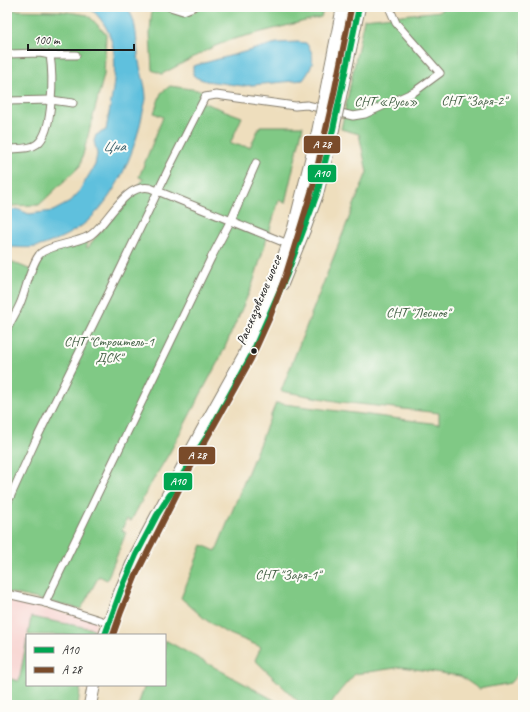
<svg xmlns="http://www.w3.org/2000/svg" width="530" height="712" font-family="Caveat,sans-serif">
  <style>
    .built { fill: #f7d0cd }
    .green { fill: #80c985; stroke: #4e7250 }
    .water { fill: #5fc0dd; stroke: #3e6e7c }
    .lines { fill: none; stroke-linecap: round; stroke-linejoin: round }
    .street-casing { stroke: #857d6c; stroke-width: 9 }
    .primary-casing { stroke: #857d6c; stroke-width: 14 }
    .street { stroke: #fff; stroke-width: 7 }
    .primary { stroke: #fff; stroke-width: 12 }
    .primary-bridge-casing { stroke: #857d6c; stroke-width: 14; stroke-linecap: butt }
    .primary-bridge { stroke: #fff; stroke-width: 12 }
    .bus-1-casing { stroke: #fdfcf7; stroke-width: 9 }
    .bus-2-casing { stroke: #fdfcf7; stroke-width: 9 }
    .bus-1 { stroke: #00a651; stroke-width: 6 }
    .bus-2 { stroke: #7a4b2a; stroke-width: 6 }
    .bus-dot { fill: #1c1c1c; stroke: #fdfcf7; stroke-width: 1.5 }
    .labels { text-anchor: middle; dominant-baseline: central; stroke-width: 4; stroke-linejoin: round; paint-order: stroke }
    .park-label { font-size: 14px; fill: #446146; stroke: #fdfcf7 }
    .street-label { font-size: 14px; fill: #1c1c1c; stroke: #fdfcf7 }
    .water-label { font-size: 15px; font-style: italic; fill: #375e69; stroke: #fdfcf7 }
    .line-badge { stroke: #fdfcf7; stroke-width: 1.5 }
    .badge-label { font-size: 11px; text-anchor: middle; font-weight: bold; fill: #fff }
  </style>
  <rect width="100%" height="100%" fill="#fdfcf7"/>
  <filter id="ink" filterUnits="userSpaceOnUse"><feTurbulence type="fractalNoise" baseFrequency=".025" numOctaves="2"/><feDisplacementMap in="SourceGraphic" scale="8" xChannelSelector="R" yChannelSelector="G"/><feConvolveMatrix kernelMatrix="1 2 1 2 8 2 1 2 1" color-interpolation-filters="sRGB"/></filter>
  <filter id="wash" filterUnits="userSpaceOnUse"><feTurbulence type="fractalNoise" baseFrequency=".012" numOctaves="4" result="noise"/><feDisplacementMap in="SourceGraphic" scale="16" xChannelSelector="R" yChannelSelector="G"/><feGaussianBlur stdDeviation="0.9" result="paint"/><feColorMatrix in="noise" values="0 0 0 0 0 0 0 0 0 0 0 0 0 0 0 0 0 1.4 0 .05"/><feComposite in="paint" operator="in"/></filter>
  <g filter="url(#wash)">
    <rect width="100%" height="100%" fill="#eedebd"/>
    <polygon class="built" points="7,600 97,620 93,635 27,635 27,685 81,685 78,705 7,705"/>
    <g class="green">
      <path d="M 152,7 C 165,7 177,16 190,14 C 193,13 197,9 200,7 L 324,7 L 321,17 L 230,40 L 213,47 L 162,74 L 152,70 L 150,33 Z"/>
      <path d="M 442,7 L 523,7 L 523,668 L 510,683 L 479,689 L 460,676 L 402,667 L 355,674 C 346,684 337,693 330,705 L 302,705 L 255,660 L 261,647 L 225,632 L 206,620 L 181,598 L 202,545 L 216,551 L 276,403 L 439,424 L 439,413 L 341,402 L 281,391 L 367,172 L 359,134 L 341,129 L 364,19 L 441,11 Z"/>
      <polygon points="7,10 60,11 88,15 106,34 104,75 80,166 39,205 7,206"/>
      <polygon points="170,86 205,91 199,101 242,117 230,144 250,147 260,126 303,126 285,203 279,200 252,286 221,356 170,452 149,487 131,521 127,519 122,530 126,533 107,580 99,576 81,609 7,592 7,260 36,272 43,255 83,240 88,244 86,247 88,248 94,239 134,195 143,179 139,177 163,117 154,113 161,93"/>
      <polygon points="31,617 94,629 93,635 28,635"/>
      <polygon points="27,639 27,685 81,685 78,705 7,705 7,678 19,681"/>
      <polygon points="165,640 283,705 138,705 145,685 165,685"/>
    </g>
    <g class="water">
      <path d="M 88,7 L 127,7 C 137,21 136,38 138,54 C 139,69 146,83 146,99 C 145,104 143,111 142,116 C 135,151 118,191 93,216 C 81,229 57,241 40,246 C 30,249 18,247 7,247 L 7,211 L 17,209 L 29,214 L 53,211 L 70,202 L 78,193 L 95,165 L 97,154 L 94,141 L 96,135 L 106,130 C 113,88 128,37 88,7 Z"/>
      <path d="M 298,42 L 306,43 C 317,57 313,67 303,80 L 243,86 L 206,81 L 197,78 L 193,75 L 193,66 L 277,43 Z"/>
    </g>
  </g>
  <g filter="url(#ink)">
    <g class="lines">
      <defs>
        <g id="street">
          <polyline points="170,7 183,11 193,7"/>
          <path d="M 7,54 L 40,53 L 50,55 C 53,74 54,132 37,144 C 29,150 17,148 7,149"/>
          <polyline points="50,55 76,55"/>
          <polyline points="7,101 51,100 73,103"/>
          <path d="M 7,329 C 11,321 16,313 20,304 C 26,290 30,267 39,255 C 46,245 81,243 92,234 C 109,221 125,183 150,188 L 288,244"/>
          <polyline points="7,504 35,442 120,270 169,168 205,97 216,95 295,106 307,105 353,116 365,114 414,92 440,73 396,23 389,7"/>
          <polyline points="7,594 42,602 109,623"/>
          <polyline points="45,603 211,258 231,220 256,163"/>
        </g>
        <g id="primary">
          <polyline points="282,284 304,230 317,194 332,134"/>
          <polyline points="105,635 121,590 136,555 202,431 244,356 265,310 294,228 318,132"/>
          <polyline points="90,705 94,685"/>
        </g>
      </defs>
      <use href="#street" class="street-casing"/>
      <use href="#primary" class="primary-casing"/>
      <use href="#street" class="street"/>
      <use href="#primary" class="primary"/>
      <defs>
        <g id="primary-bridge">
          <polyline points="318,132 343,7"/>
          <polyline points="332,134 359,7"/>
        </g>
      </defs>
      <use href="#primary-bridge" class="primary-bridge-casing"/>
      <use href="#primary-bridge" class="primary-bridge"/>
      <defs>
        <polyline id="bus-1" points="105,635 121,590 136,555 157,515 207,436 251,356 287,274 317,194 332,134 359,7"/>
        <polyline id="bus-2" points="113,635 121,612 136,575 188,472 251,359 270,317 286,274 313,186 333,98 351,9"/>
      </defs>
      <use href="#bus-1" class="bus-1-casing"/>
      <use href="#bus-2" class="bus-2-casing"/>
      <use href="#bus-1" class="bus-1"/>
      <use href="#bus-2" class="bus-2"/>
    </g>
  </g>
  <circle class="bus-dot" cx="254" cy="351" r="3.5"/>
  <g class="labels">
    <g class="park-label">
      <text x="474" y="100">СНТ "Заря-2"</text>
      <text x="386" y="101">СНТ «Русь»</text>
      <text x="418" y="312">СНТ "Лесное"</text>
      <text x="109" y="341">СНТ "Строитель-1<tspan x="109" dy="16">ДСК"</tspan></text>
      <text x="288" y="574">СНТ "Заря-1"</text>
    </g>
    <g class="street-label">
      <text transform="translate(259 300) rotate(-67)">Рассказовское шоссе</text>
    </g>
    <g class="water-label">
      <text x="114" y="146">Цна</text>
    </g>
  </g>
  <g class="line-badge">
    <rect x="303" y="135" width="38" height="19" rx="4" fill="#7a4b2a"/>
    <rect x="307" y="164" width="30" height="19" rx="4" fill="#00a651"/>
    <rect x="178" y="446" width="38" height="19" rx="4" fill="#7a4b2a"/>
    <rect x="163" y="472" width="30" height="19" rx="4" fill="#00a651"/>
  </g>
  <g class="badge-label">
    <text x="322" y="148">А 28</text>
    <text x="322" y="177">А10</text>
    <text x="197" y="459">А 28</text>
    <text x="178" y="485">А10</text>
  </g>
  <rect width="530" height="712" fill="none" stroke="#fdfcf7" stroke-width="24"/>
  <rect x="26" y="634" width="140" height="52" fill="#fdfcf7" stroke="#a3a29f"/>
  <rect x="34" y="647" width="20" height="6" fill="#00a651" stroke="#a3a29f"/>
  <text x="62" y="654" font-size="12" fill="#1c1c1c">А10</text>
  <rect x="34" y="667" width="20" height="6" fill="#7a4b2a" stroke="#a3a29f"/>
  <text x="62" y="674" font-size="12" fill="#1c1c1c">А 28</text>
  <path d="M28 44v6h106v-6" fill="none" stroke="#1c1c1c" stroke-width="2"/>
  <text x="34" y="44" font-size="12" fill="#1c1c1c" stroke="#fdfcf7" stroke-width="3" paint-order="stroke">100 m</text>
</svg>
